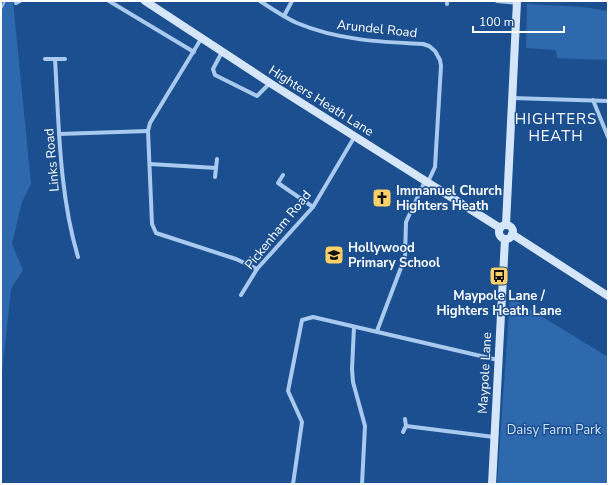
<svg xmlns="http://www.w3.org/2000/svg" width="609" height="485" font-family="'Nunito Sans',sans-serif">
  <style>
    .green { fill: #2e69ad }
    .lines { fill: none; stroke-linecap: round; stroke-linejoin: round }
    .stream { stroke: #9cc4f0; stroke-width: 2 }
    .street { stroke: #a9c9ee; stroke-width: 4 }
    .secondary { stroke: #d6e6fa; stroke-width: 8 }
    .labels { text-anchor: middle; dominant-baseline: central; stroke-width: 3; stroke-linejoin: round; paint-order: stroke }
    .street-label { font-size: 13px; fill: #fff; stroke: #1b4f8f }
    .poi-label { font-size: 13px; font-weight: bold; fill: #fff; stroke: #1b4f8f; text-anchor: start }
    .park-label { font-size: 13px; fill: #cfe3fa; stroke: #1b4f8f }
    .quarter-label { font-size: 15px; letter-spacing: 1px; fill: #fff; stroke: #1b4f8f }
  </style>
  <rect width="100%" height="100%" fill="#1b4f8f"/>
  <g class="green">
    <polygon points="1,1 13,1 31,184 22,202 12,244 23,270 11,289 1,382"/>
    <polygon points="527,4 584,7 608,11 608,60 557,58 556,50 526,48"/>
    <polygon points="510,297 608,357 608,484 497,484"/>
  </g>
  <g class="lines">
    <polyline class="stream" points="1,9 5,1"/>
    <g class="street">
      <polyline points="109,1 194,52"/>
      <path d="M 260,1 C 272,9 284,17 297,23 C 337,40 380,42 423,44 L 429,46 L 435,51 L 440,60 L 441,66 L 435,167 L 428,182"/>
      <polyline points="497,1 517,3"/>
      <polyline points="16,3 20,1"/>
      <polyline points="447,4 447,1"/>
      <polyline points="284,16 292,1"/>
      <polyline points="201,39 150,123 148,131 152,224 156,233 236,259 257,269"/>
      <polyline points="222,52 213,69 215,75 257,96 270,83"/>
      <polyline points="45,59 65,59"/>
      <path d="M 55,59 C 59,125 59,193 78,257"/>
      <polyline points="512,98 608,101"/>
      <polyline points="593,100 608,137"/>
      <polyline points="59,134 148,131"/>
      <polyline points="150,164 216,168"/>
      <polyline points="283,175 278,183 313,207"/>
      <polyline points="215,177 217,159"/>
      <polyline points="241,295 257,269 313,207 355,136"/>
      <polyline points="354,327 352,369 353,382 365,426 362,484"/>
      <polyline points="377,331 405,257 406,222 425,181"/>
      <polyline points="406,426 494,437"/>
      <polyline points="403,432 406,426 405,419"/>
      <polyline points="293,484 302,422 288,391 302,320 313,317 498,360"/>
    </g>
    <g class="secondary">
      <polyline points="145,1 270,83 500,228"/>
      <polyline points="506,224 517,1"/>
      <circle cx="506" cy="232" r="7"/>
      <polyline points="512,234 608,296"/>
      <polyline points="492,484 505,239"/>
    </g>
  </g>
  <defs>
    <symbol id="church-square" viewBox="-11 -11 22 22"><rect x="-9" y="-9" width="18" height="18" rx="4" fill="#ffd166" stroke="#1b4f8f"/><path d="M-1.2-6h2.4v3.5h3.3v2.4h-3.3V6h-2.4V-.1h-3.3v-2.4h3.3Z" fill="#111"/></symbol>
    <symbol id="school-square" viewBox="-11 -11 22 22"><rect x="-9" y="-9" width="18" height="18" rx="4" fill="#ffd166" stroke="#1b4f8f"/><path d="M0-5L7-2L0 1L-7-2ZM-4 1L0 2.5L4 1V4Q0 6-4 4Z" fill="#111"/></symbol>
    <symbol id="bus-square" viewBox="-11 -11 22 22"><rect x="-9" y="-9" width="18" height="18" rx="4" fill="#ffd166" stroke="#1b4f8f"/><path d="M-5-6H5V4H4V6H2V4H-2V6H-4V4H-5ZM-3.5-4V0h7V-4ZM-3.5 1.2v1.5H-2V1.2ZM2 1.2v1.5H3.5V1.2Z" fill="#111"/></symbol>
  </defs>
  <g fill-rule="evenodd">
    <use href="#church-square" x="371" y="187" width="22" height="22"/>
    <use href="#school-square" x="323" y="244" width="22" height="22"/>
    <use href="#bus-square" x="488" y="265" width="22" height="22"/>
  </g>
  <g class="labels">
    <g class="street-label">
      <text transform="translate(377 29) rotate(6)">Arundel Road</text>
      <text transform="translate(321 101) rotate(32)">Highters Heath Lane</text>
      <text transform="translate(52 160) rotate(-95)">Links Road</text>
      <text transform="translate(278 230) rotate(-51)">Pickenham Road</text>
      <text transform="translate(485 373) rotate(-87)">Maypole Lane</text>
    </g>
    <g class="poi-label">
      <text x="396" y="191">Immanuel Church<tspan x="396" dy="15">Highters Heath</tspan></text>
      <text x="348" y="248">Hollywood<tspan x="348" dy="15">Primary School</tspan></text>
      <text x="499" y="296" text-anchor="middle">Maypole Lane /<tspan x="499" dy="15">Highters Heath Lane</tspan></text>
    </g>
    <g class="park-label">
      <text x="554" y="430">Daisy Farm Park</text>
    </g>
    <g class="quarter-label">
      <text x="556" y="119">HIGHTERS<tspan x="556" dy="17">HEATH</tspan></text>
    </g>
  </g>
  <rect width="609" height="485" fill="none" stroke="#ffffff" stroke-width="4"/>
  <path d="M473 26v6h91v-6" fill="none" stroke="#ffffff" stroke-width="2"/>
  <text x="479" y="26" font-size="12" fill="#ffffff" stroke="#1b4f8f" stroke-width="3" paint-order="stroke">100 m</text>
</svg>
